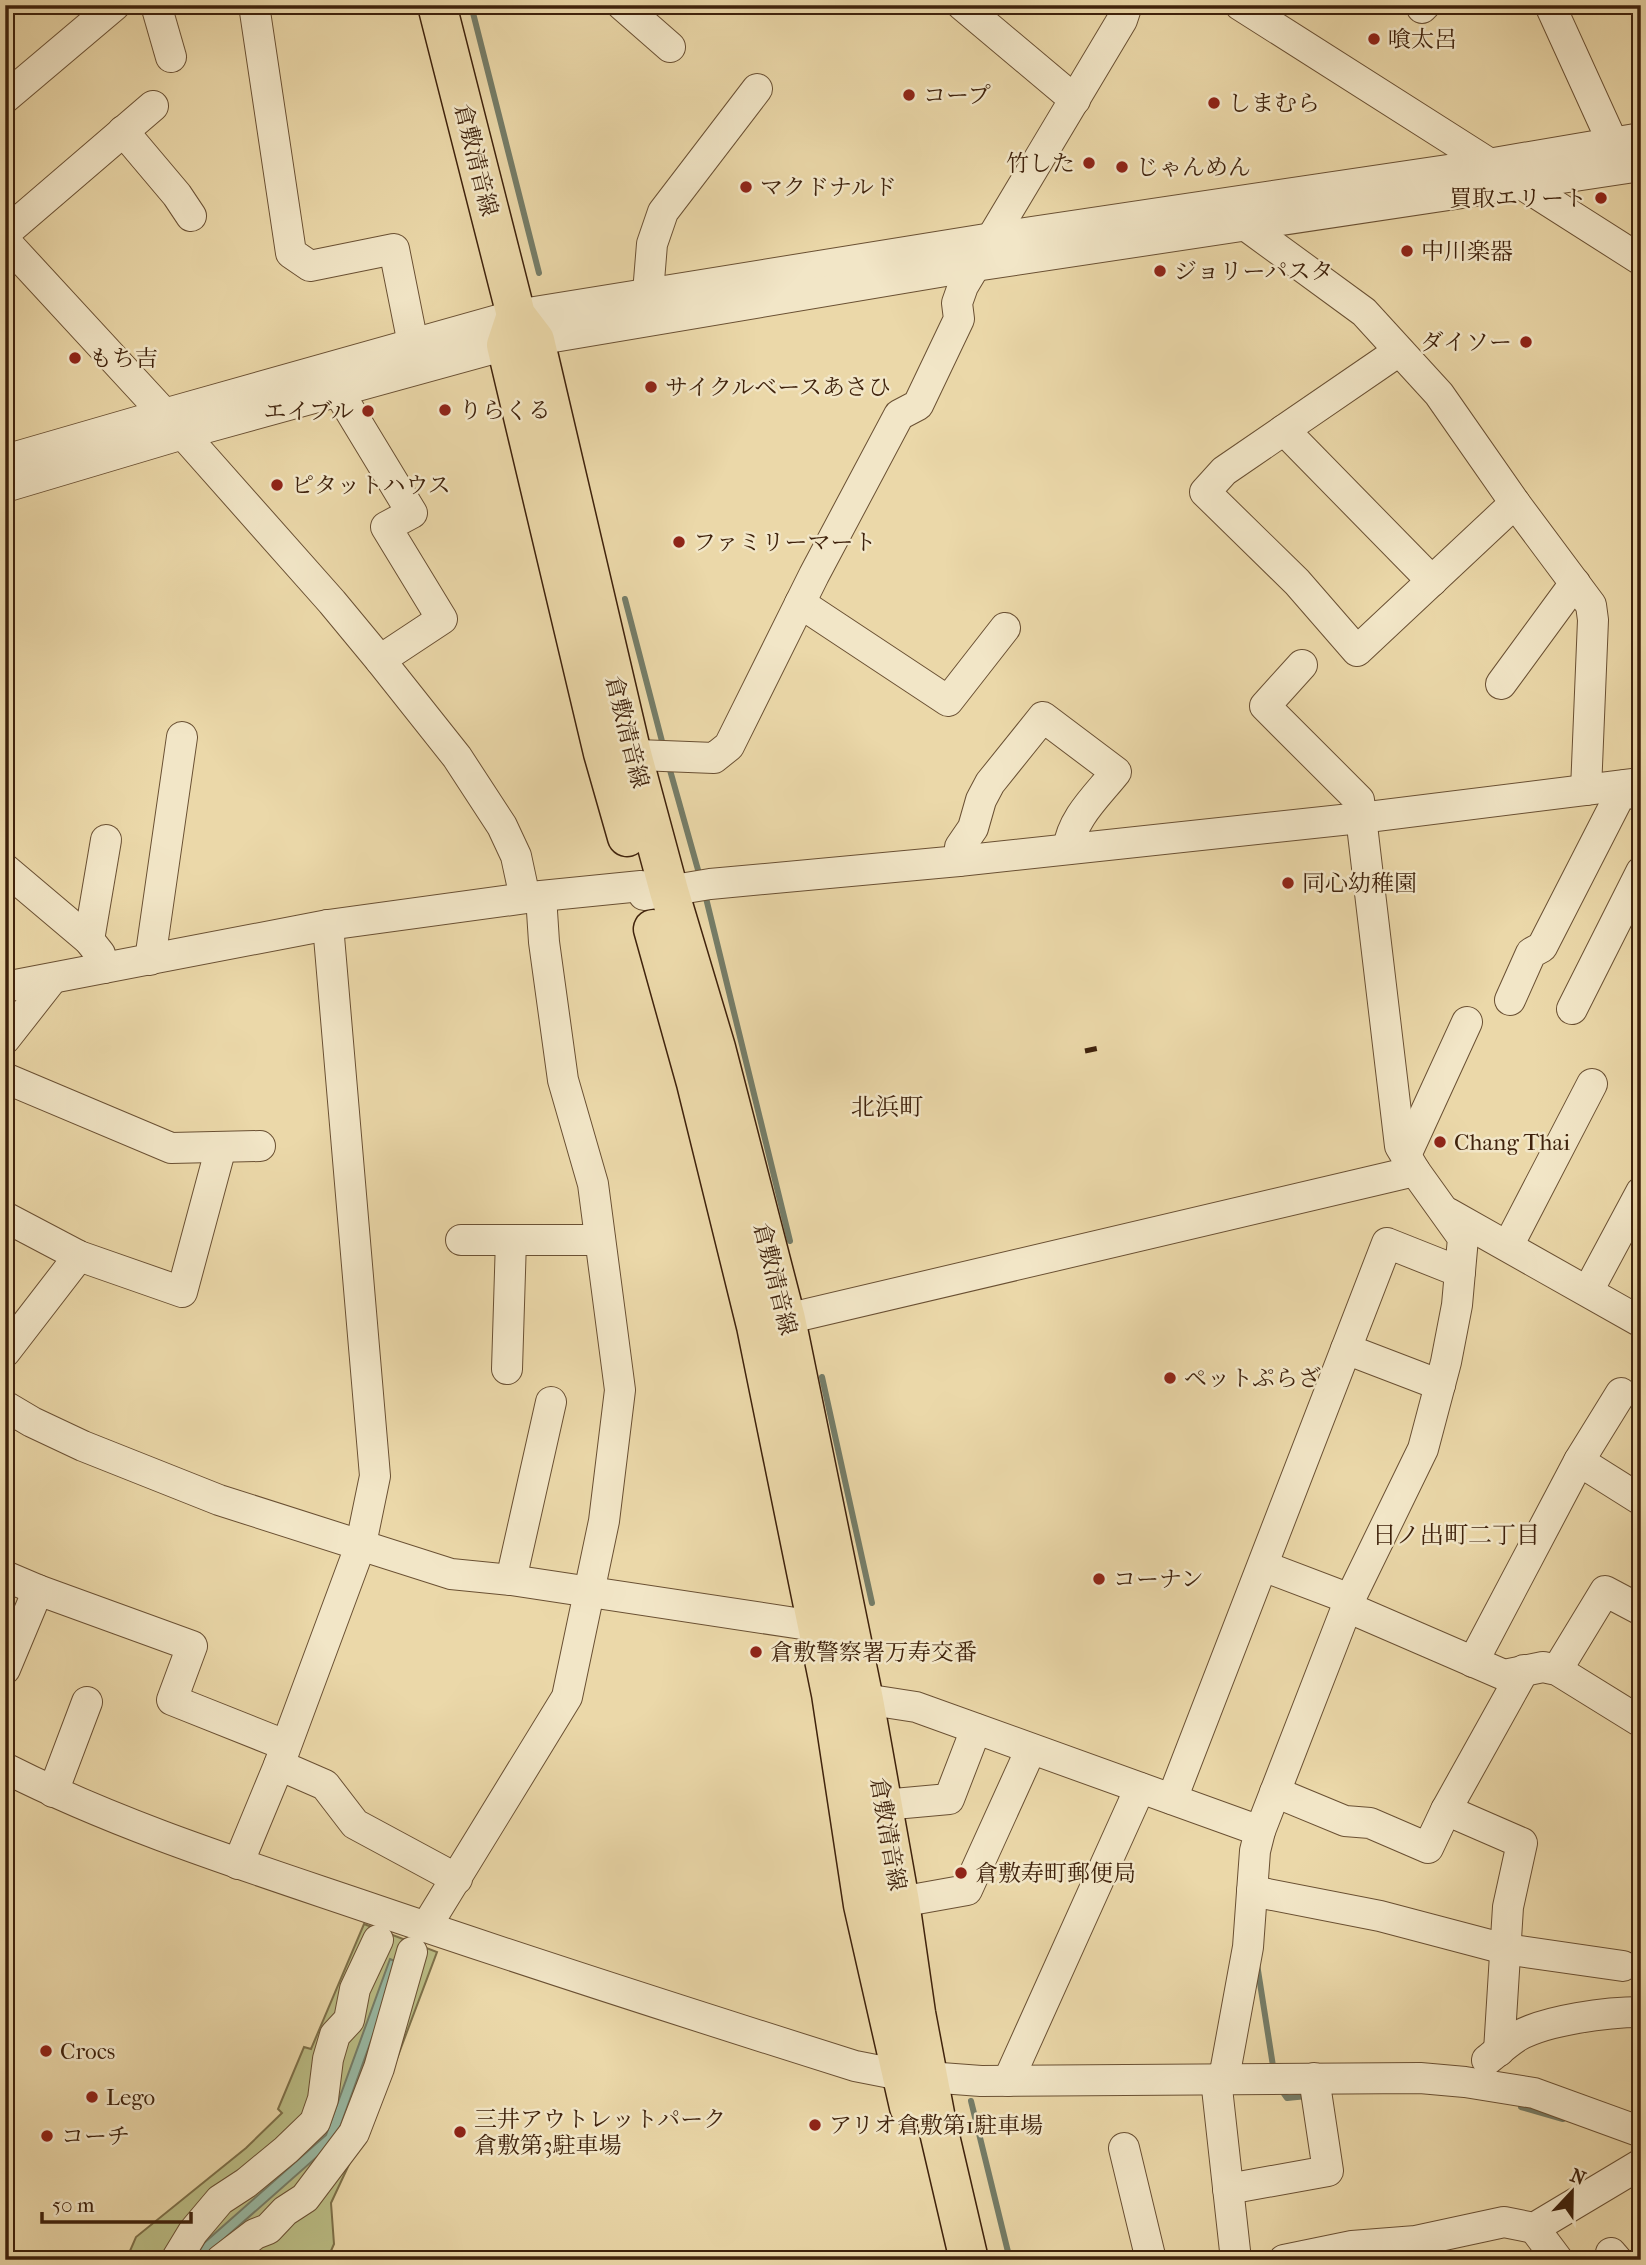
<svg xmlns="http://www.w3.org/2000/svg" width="1646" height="2265" font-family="'IM FELL French Canon','Noto Serif JP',serif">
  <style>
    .green { fill: #bbbe86; stroke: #7d7049; stroke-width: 2 }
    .water { fill: #99baa5; stroke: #757d68; stroke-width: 2 }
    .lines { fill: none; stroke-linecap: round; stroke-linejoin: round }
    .stream { stroke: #757d68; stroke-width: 6 }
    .minor-casing { stroke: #6a5033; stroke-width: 32 }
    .major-casing { stroke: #3f220c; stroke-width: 41 }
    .minor { stroke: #f2e6c7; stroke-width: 30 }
    .major { stroke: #ebd8a9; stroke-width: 38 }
    .rail { stroke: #3f220c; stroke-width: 5; stroke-dasharray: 12 12; stroke-linecap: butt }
    .poi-dot { fill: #8f2418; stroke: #f2e6c7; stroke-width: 2.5 }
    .labels { text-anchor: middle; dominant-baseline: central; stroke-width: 5; stroke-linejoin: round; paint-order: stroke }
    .poi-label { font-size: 23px; fill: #3f220c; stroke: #f2e6c7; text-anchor: start }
    .street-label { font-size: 23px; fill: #3f220c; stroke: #f2e6c7 }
    .neighbourhood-label { font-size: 24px; fill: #3f220c; stroke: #f2e6c7 }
  </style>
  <rect width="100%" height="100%" fill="#ebd8a9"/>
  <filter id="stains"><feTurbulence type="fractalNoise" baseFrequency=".00286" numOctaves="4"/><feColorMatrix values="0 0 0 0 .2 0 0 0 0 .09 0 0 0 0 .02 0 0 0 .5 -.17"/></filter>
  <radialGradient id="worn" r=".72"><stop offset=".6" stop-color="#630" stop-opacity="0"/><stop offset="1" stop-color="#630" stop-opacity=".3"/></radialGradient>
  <polygon class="green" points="364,1924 437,1952 390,2077 331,2203 334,2244 327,2260 126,2260 136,2237 246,2148 282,2113 278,2109 304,2047 311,2049"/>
  <polygon class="water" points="390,1959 399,1963 335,2141 216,2246 206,2260 194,2260 204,2243 326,2135"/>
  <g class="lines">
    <g class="stream">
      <polyline points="471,5 539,273"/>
      <polyline points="625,599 664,749"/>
      <polyline points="668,763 700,877"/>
      <polyline points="705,894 790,1241"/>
      <polyline points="822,1377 872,1603"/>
      <polyline points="1257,1964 1273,2066"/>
      <polyline points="1282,2091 1287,2098 1307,2096"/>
      <polyline points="971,2101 1010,2260"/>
      <polyline points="1521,2107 1563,2119"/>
    </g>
    <defs>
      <g id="minor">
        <polyline points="156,5 171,57"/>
        <polyline points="254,5 291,253 310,266 394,249 413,344"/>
        <polyline points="622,5 670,47"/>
        <polyline points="962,5 1075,100"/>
        <polyline points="1240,5 1641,260"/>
        <polyline points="1550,5 1621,161"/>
        <polyline points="1422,8 1425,5"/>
        <polyline points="5,98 115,5"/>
        <polyline points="123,131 177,195 191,216"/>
        <polyline points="1245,225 1364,312 1439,394 1515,503 1591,605 1593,620 1586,790"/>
        <polyline points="5,233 153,106"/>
        <polyline points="5,241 183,434 332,602 380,660 457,757 502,826 516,856 525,898"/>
        <polyline points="648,293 652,244 663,212 757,89"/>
        <polyline points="1399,351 1224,471 1205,492 1297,582 1357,651 1515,503"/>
        <polyline points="338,391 412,513 386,527 442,619 380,660"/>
        <polyline points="1284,430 1432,581"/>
        <polyline points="5,460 164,414 516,315 992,238 1488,164 1641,138"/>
        <polyline points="5,487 183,434 506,345 975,266 1641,166"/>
        <polyline points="800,603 948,701 1005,628"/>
        <polyline points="1501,684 1575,583"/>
        <polyline points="613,754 714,758 729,746 814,575 899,415 918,405 959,319 957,303 963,286 1122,20 1127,5"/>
        <path d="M 959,861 L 960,847 L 973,828 L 981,800 L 990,783 L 1043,717 L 1116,772 C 1097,796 1072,818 1068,849"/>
        <polyline points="5,869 89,940 100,954 104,968"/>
        <polyline points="644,895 710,884 959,861 1360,818 1641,783"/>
        <polyline points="89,940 106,840"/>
        <polyline points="150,960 182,737"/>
        <polyline points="5,987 328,925 541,896 641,886"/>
        <polyline points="1510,1000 1531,953 1542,947 1625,785 1637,795"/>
        <polyline points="1572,1009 1641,872"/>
        <polyline points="5,1039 52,979"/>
        <polyline points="5,1078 171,1148 260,1146"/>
        <polyline points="1406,1155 1467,1022"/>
        <polyline points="1448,1213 1641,1322"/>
        <polyline points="5,1217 79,1256 182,1292 221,1147"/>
        <polyline points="461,1240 600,1240"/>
        <polyline points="1508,1246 1592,1084"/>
        <polyline points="1588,1291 1641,1192"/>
        <polyline points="765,1324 1415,1171"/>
        <polyline points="1346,1349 1440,1385"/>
        <polyline points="5,1352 79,1256"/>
        <polyline points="507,1369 511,1240"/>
        <polyline points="5,1406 32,1422 83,1446 219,1500 451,1574 511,1580 802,1624 815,1618"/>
        <polyline points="1579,1461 1641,1500"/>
        <polyline points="1263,1566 1350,1599"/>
        <polyline points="5,1576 38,1590"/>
        <polyline points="511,1580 551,1402"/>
        <polyline points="1347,1607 1504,1675 1543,1667 1557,1670 1641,1722"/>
        <polyline points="1473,1662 1579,1461 1621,1393"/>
        <polyline points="5,1669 38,1590 192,1646 172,1700 285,1745"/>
        <polyline points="1557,1670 1605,1591 1641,1610"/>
        <polyline points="845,1696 916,1707 1260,1831"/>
        <polyline points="279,1765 325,1785 355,1824 457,1879"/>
        <path d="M 5,1768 C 117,1825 243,1865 361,1905 C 525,1961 690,2014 855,2066 L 901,2075 L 981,2081 L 1420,2078 L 1465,2082 L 1534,2093 L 1641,2132"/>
        <polyline points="53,1792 87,1702"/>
        <polyline points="1275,1792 1345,1821 1370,1823 1428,1848 1446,1810 1524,1670"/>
        <polyline points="1172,1799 1387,1243 1460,1272"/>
        <polyline points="883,1805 949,1799 976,1729"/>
        <polyline points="1446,1810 1522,1843 1508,1907 1499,2051"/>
        <polyline points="238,1864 279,1765 361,1544 375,1476 328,925"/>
        <polyline points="1252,1891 1380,1916 1505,1949 1623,1966"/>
        <polyline points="900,1902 967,1890 1031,1749"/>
        <polyline points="426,1927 567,1697 604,1521 620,1390 593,1184 563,1080 544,942 541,896"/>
        <path d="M 1487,2060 C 1497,2052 1507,2043 1518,2036 C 1547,2020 1607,2012 1641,2012"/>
        <polyline points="1224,2078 1248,1947 1255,1851 1260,1831 1350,1599 1423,1449 1446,1362 1457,1305 1463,1238 1415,1171 1400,1146 1359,800 1265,706 1302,665"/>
        <polyline points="1216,2079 1236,2260"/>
        <polyline points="1008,2081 1140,1788"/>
        <polyline points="1124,2148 1151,2260"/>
        <polyline points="1228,2189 1328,2171 1314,2078"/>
        <polyline points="1534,2228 1558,2260"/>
        <polyline points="1611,2253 1617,2260"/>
        <polyline points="176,2260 193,2232 220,2200 246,2183 286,2150 315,2122 323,2099 328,2059 335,2035 349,2020 355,1989 378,1940"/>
        <polyline points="221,2260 255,2234 268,2229 285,2211 305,2198 354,2133 379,2068 412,1952"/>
        <polyline points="1284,2260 1352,2246 1416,2241 1504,2222 1534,2228 1641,2164"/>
      </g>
      <g id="major">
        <polyline points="437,5 516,315 535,340 632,754 669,891 716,1048 786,1319 864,1700 900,1902 916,2013 936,2119 969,2260"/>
        <polyline points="516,315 506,345 603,753 627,837"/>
        <polyline points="653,929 696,1083 756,1326 831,1694 863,1905 909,2107"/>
      </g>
    </defs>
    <use href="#minor" class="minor-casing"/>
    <use href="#major" class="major-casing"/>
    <use href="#minor" class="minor"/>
    <use href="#major" class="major"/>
    <polyline class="rail" points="1085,1051 1104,1047"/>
  </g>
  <g class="poi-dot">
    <circle cx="1374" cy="39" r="7"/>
    <circle cx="909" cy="95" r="7"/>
    <circle cx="1214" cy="103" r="7"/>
    <circle cx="1089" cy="163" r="7"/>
    <circle cx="1122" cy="167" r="7"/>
    <circle cx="746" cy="187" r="7"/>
    <circle cx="1601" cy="198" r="7"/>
    <circle cx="1407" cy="251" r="7"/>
    <circle cx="1160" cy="271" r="7"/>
    <circle cx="1526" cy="342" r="7"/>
    <circle cx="75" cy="358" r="7"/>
    <circle cx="651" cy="387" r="7"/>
    <circle cx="445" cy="410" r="7"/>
    <circle cx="368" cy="411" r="7"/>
    <circle cx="277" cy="485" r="7"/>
    <circle cx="679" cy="542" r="7"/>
    <circle cx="1288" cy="883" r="7"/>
    <circle cx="1440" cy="1142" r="7"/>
    <circle cx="1170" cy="1378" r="7"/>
    <circle cx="1099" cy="1579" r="7"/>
    <circle cx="756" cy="1652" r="7"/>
    <circle cx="961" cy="1873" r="7"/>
    <circle cx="46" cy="2051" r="7"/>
    <circle cx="92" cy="2097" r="7"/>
    <circle cx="815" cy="2125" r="7"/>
    <circle cx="460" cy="2132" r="7"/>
    <circle cx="47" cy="2136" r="7"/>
  </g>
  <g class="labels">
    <g class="poi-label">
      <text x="1388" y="39">喰太呂</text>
      <text x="923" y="95">コープ</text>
      <text x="1228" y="103">しまむら</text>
      <text x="1075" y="163" text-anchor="end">竹した</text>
      <text x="1136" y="167">じゃんめん</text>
      <text x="760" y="187">マクドナルド</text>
      <text x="1587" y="198" text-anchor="end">買取エリート</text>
      <text x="1421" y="251">中川楽器</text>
      <text x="1174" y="271">ジョリーパスタ</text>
      <text x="1512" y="342" text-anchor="end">ダイソー</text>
      <text x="89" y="358">もち吉</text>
      <text x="665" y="387">サイクルベースあさひ</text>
      <text x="459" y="410">りらくる</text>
      <text x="354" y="411" text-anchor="end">エイブル</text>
      <text x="291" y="485">ピタットハウス</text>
      <text x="693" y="542">ファミリーマート</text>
      <text x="1302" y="883">同心幼稚園</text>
      <text x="1454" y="1142">Chang Thai</text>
      <text x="1184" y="1378">ペットぷらざ</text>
      <text x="1113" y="1579">コーナン</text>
      <text x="770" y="1652">倉敷警察署万寿交番</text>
      <text x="975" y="1873">倉敷寿町郵便局</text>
      <text x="60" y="2051">Crocs</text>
      <text x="106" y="2097">Lego</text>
      <text x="474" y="2119">三井アウトレットパーク<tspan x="474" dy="26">倉敷第3駐車場</tspan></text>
      <text x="829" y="2125">アリオ倉敷第1駐車場</text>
      <text x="61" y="2136">コーチ</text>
    </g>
    <g class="street-label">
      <text transform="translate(476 160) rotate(76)">倉敷清音線</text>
      <text transform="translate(627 732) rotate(76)">倉敷清音線</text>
      <text transform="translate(775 1279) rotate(76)">倉敷清音線</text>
      <text transform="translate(888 1834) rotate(80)">倉敷清音線</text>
    </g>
    <g class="neighbourhood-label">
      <text x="887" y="1107">北浜町</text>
      <text x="1456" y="1535">日ノ出町二丁目</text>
    </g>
  </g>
  <rect width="1646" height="2265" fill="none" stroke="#ebd8a9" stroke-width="28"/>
  <rect x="7" y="7" width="1632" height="2251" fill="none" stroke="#3f220c" stroke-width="3.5"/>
  <rect x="14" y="14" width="1618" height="2237" fill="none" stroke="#3f220c" stroke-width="2"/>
  <g transform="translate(1572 2192) rotate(22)" stroke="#f2e6c7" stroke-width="5" paint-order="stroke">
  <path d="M0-5L12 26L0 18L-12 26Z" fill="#3f220c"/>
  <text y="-10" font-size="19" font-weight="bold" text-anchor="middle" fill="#3f220c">N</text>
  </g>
  <path d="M42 2212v10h149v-10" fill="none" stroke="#3f220c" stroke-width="3.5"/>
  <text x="52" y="2212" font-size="21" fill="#3f220c" stroke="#f2e6c7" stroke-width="5" paint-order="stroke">50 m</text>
  <rect width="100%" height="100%" filter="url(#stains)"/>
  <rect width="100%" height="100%" fill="url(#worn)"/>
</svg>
